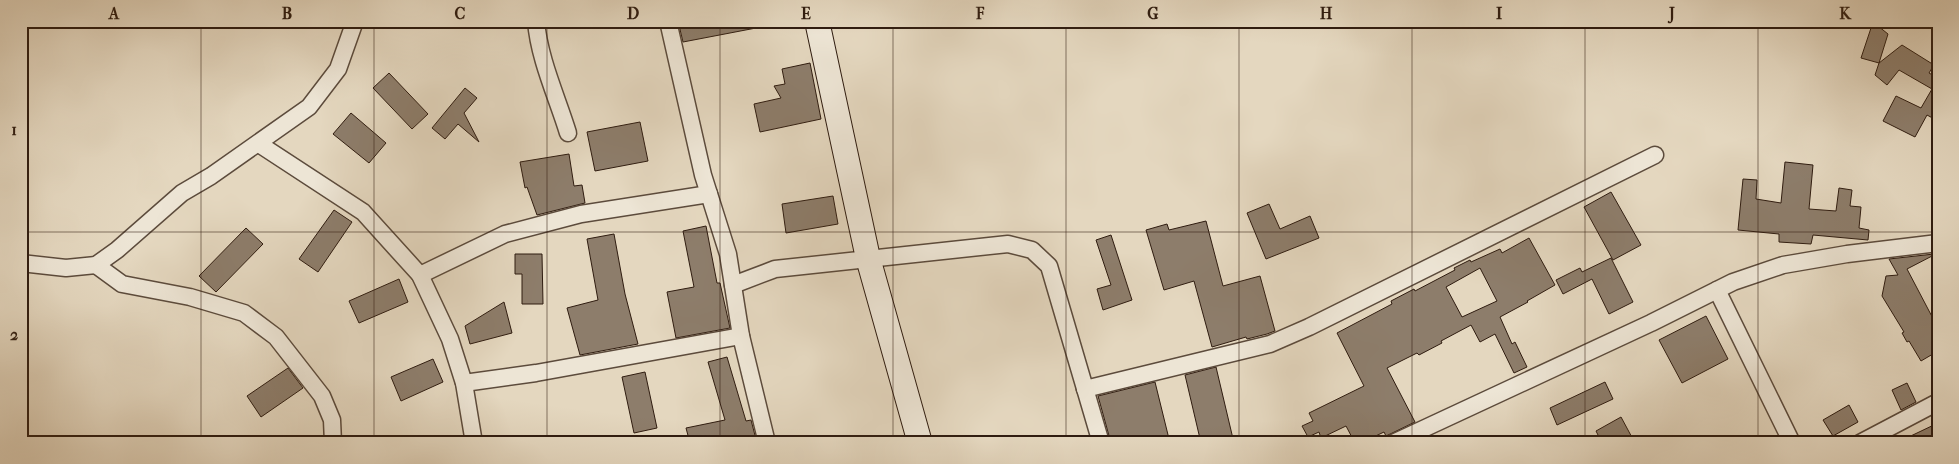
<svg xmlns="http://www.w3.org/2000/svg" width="1959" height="464" font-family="'IM FELL French Canon',serif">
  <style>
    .building { fill: #8d7d6b; stroke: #2f1c10; fill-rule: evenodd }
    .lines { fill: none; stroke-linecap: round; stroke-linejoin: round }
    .street-casing { stroke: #5c4b3c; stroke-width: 19 }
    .secondary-casing { stroke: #2f1c10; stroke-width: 26 }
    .street { stroke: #ede5d5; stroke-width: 16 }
    .secondary { stroke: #ede5d5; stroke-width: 24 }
    .grid { fill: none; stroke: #2f1c10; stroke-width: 1; stroke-opacity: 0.55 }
    .neatline { fill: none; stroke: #2f1c10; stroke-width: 2 }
    .grid-label { font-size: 16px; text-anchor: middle; font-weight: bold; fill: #2f1c10 }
  </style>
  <rect width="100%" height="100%" fill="#e4d7bf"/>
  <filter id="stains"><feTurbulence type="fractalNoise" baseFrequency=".004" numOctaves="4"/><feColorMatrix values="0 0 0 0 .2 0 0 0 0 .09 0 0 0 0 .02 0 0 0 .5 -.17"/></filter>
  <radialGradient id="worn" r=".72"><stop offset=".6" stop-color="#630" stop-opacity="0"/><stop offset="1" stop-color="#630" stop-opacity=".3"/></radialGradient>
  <g class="building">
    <polygon points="678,21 755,21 756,28 683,42"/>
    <polygon points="1873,22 1888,34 1879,63 1902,45 1934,65 1929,73 1938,78 1938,121 1927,115 1915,137 1883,121 1896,96 1921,108 1932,89 1899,70 1887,85 1875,75 1879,63 1861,58"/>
    <polygon points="810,63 821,119 760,132 754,104 781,98 774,86 785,84 782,69"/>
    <polygon points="389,73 428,114 412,129 373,88"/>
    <polygon points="465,88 477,98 464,113 479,142 458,124 445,139 432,128"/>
    <polygon points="351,113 386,143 369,163 333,134"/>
    <polygon points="640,122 648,161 595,171 587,132"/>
    <polygon points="569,154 574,186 582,185 585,203 537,215 527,187 525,188 520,162"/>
    <polygon points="1785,162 1813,165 1809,209 1836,211 1839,188 1852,190 1850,206 1861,207 1859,228 1869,230 1868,240 1813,235 1811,244 1779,242 1779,234 1738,230 1743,179 1757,180 1756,199 1781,203"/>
    <polygon points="1611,192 1641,245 1613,260 1584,207"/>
    <polygon points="833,196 838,224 786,233 782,204"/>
    <polygon points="1269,204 1280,229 1310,216 1319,238 1266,259 1247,213"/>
    <polygon points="334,210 352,222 318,272 299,259"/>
    <polygon points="1206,221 1223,286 1260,276 1275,331 1267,334 1247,339 1246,337 1212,347 1194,281 1164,290 1146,230 1167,224 1169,230"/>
    <polygon points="706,226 717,283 720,283 730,328 676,338 667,292 694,287 683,231"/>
    <polygon points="246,228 263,244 216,292 199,276"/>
    <polygon points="614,234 625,294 638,344 580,355 567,308 598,300 587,239"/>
    <polygon points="1111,235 1132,300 1103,310 1097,289 1111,285 1096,240"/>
    <path d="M 1529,238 L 1555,285 L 1527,301 L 1528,302 L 1500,317 L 1512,344 L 1515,342 L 1527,367 L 1514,373 L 1495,334 L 1480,342 L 1471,325 L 1441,341 L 1442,343 L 1419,355 L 1417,353 L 1387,368 L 1415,422 L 1386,436 L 1384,432 L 1361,443 L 1355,443 L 1346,426 L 1321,438 L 1319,432 L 1308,437 L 1302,426 L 1313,421 L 1309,413 L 1364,386 L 1337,333 L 1392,304 L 1391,301 L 1414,289 L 1415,291 L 1455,270 L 1454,268 L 1470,260 L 1471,262 L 1500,249 L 1502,253 ZM 1480,268 L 1497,301 L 1462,317 L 1446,287 Z"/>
    <polygon points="515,254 542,254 543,304 522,304 522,274 515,274"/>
    <polygon points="1934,254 1934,255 1907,269 1938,328 1938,351 1921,361 1909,341 1907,342 1902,333 1904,332 1882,296 1886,276 1898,275 1889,259"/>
    <polygon points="1611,258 1633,302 1609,314 1592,279 1563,294 1556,280 1580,268 1582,272"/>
    <polygon points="399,279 408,302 359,323 349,301"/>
    <polygon points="504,302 512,333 470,344 465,326"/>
    <polygon points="1706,316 1728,359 1682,383 1659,340"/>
    <polygon points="727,357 746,421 751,420 757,443 690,443 686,428 725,420 708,362"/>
    <polygon points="433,359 443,382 401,401 391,377"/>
    <polygon points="1216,367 1234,443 1201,443 1185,375"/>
    <polygon points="288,368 303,388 261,417 247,396"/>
    <polygon points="645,372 657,428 634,433 622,377"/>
    <polygon points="1155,382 1170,443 1111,443 1098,396"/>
    <polygon points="1605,382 1613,399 1557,425 1550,408"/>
    <polygon points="1907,383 1916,402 1901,410 1892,390"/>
    <polygon points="1849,405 1858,422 1833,436 1823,420"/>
    <polygon points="1621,417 1635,443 1602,443 1596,431"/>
    <polygon points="1938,423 1938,443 1896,443"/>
  </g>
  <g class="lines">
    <defs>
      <g id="street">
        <path d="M 536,21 C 539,59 557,97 568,133"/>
        <polyline points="668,21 703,175 728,254 741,336 767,443"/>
        <polyline points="259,144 363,212 420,275 450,339 464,383 474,443"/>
        <polyline points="21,263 66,268 96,265 117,250 182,193 211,176 309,107 338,69 355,21"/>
        <polyline points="96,265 122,284 190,297 244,313 276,337 322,396 332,420 333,443"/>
        <polyline points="420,275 505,234 581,214 709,194"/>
        <polyline points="733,285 775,269 1008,244 1032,250 1049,266 1101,443"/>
        <polyline points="1717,290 1792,443"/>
        <polyline points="464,383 536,373 741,336"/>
        <polyline points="1085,389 1270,344 1309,327 1655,155"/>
        <polyline points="1393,443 1651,323 1733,282 1783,265 1847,254 1938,243"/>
        <polyline points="1860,443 1938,402"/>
      </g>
      <polyline id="secondary" points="817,21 868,258 920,443"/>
    </defs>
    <use href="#street" class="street-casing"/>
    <use href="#secondary" class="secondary-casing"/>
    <use href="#street" class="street"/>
    <use href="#secondary" class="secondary"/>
  </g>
  <path class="grid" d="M 201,21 L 201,443M 374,21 L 374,443M 547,21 L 547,443M 720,21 L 720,443M 893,21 L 893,443M 1066,21 L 1066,443M 1239,21 L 1239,443M 1412,21 L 1412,443M 1585,21 L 1585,443M 1758,21 L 1758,443M 21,232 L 1938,232"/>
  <rect width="1959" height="464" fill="none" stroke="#e4d7bf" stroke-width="55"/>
  <rect x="28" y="28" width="1904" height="408" class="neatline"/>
  <g class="grid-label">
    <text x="114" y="19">A</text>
    <text x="287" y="19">B</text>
    <text x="460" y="19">C</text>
    <text x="633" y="19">D</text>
    <text x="806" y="19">E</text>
    <text x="980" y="19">F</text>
    <text x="1153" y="19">G</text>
    <text x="1326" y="19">H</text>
    <text x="1499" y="19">I</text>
    <text x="1672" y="19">J</text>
    <text x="1845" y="19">K</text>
    <text x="14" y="135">1</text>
    <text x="14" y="340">2</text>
  </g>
  <rect width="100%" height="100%" filter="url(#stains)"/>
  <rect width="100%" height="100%" fill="url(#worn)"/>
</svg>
